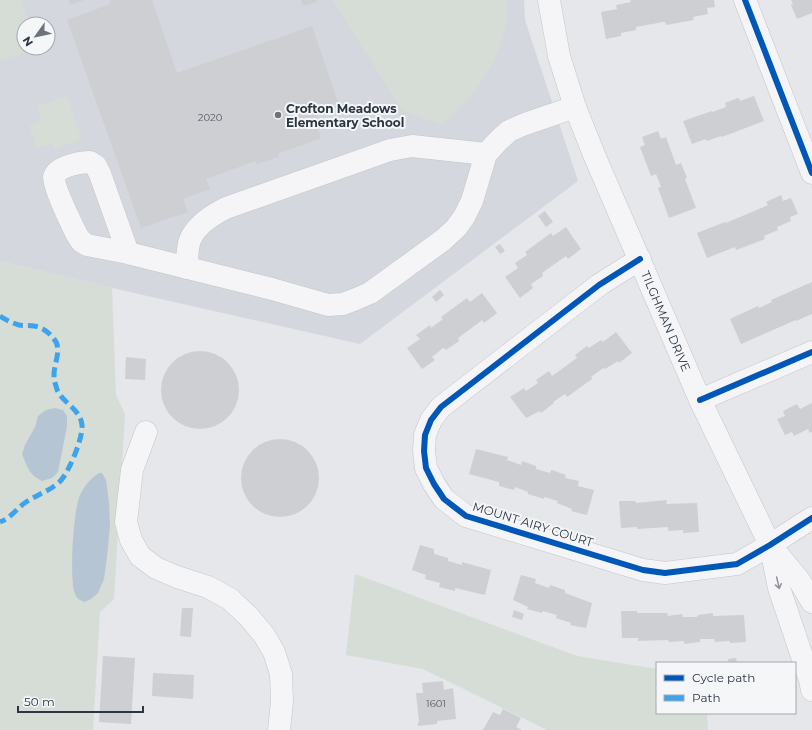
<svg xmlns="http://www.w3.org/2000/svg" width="812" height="730" font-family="Montserrat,sans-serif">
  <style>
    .built { fill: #d4d7dd; fill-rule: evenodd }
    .green { fill: #d6ddd6 }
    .water { fill: #b6c5d3 }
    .building { fill: #cecfd2 }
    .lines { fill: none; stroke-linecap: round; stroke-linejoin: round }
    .minor-casing { stroke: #c3c5c8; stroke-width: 23 }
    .minor { stroke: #f5f5f7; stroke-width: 22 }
    .quiet { stroke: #3ea3ec; stroke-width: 5; stroke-dasharray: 10 5; stroke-linecap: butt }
    .cycleway-casing { stroke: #f4f6f8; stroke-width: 8 }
    .cycleway { stroke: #0057b8; stroke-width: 6 }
    .oneway { stroke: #90959d }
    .poi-dot { fill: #6d737d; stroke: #f4f6f8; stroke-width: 1.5 }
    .labels { text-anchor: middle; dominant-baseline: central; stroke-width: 4; stroke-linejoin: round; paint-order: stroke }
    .number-label { font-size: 10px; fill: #555c68 }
    .poi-label { font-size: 12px; font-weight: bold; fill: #2c3543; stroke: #f4f6f8; text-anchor: start }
    .street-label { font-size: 12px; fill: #2c3543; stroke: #f4f6f8 }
  </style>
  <rect width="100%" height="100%" fill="#e5e7ea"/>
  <path class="built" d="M 0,0 L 524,0 L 525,20 L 578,181 L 360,344 L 112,288 L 0,261 ZM 24,24 L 48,24 L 48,48 L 24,48 Z"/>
  <g class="green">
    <polygon points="0,0 21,0 29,24 24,24 24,48 37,48 37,49 0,61"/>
    <path d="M 333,0 L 506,0 C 506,7 507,15 506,22 C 499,65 474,97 442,125 L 402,110 L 333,1 Z"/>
    <polygon points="67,96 82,139 54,149 52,143 37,148 29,126 42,121 37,107"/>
    <polygon points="0,261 112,288 116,395 125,414 114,599 100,612 93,730 0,730"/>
    <polygon points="355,574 577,656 657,669 657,713 707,713 708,730 547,730 423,669 346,655"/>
  </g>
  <g class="water">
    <path d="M 55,408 L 63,410 L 67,416 L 67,426 L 58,472 L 52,478 L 42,481 C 29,475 27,466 22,454 L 25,445 L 35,427 L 38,416 L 46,410 Z"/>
    <path d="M 99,473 L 102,473 L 106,480 L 109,502 L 110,526 L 107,557 L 104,579 L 98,593 L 91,599 L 84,602 C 80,600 77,599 75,594 C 69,580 73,506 81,493 C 86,484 91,478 99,473 Z"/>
  </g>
  <g class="building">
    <polygon points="69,0 84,0 70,5"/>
    <polygon points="109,0 152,0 177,73 312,26 338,102 316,110 322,128 318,129 321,138 280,153 278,154 279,156 278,157 257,164 256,161 206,179 210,189 183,199 188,212 141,228 67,20 110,4"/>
    <polygon points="301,0 317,0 317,2 303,6"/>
    <polygon points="630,0 714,0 715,7 707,8 708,14 693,17 694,20 666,25 665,22 663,22 636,27 636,30 621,33 621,36 606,39 601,12 617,9 616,5 631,2"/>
    <polygon points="791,0 812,0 812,13 797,19 791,5 793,4"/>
    <polygon points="754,96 764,121 722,137 721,136 707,141 706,139 692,144 683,121 712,111 712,112 726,107 725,103 738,98 739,98 740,101"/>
    <polygon points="658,131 661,139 666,137 676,165 681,163 687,178 685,179 696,208 669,218 658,188 661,187 656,174 651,176 640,147 645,145 642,137"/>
    <polygon points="781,195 783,201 791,198 798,214 790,217 791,221 777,227 778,230 764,236 765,239 736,250 735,247 707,258 697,233 725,222 726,223 768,205 766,202"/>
    <polygon points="545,211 553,222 546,227 538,216"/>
    <polygon points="566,227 581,249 568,259 566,256 542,273 543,276 531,284 533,288 520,298 505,277 518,268 515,263 527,255 525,252 551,233 553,236"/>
    <polygon points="500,244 505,251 500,254 495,247"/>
    <polygon points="812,282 812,314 796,321 796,320 741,344 730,319 758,306 759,308 772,302 771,300"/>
    <polygon points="440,290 444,295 436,302 432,297"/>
    <polygon points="482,293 497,313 484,323 482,320 477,324 458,338 459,341 446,350 444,348 443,348 432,357 435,360 422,369 407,348 420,339 416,335 430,325 431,328 443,319 441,317 467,298 470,302"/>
    <polygon points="616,332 632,353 619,363 618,361 605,369 603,368 602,369 591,377 593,379 592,379 567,397 565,394 553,402 554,403 541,413 540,411 526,418 510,397 524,388 526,391 538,383 536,380 549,371 552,376 577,358 575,355 587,346 589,348 601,340 603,342"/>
    <circle cx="200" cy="390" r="39"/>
    <polygon points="126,357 146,359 145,380 125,379"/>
    <polygon points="812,403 812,432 810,433 808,429 794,436 792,432 785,435 777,419 785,416 783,411 797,404 800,409"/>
    <circle cx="280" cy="478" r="39"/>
    <polygon points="476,449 508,457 507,460 521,465 522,461 536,466 536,469 550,473 551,470 552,470 566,475 565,478 579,481 578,486 594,490 587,515 571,511 572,509 557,503 558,501 544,497 544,499 528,494 528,492 515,487 514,490 499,486 499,482 469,474"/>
    <polygon points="667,500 666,504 697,503 699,532 683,533 683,530 668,531 668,527 637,529 637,527 621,528 619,501 635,501 636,503"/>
    <polygon points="420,545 434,549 434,554 448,558 448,561 462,565 462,562 491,570 485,595 455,588 455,591 439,587 440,583 425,579 426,575 412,570"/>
    <polygon points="521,575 536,579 535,583 549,588 550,585 565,590 565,593 592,603 586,628 570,625 571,623 556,618 557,615 543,611 542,613 527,609 528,607 513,600"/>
    <polygon points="182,608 193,608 191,637 180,636"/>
    <polygon points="514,610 524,614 522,620 512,617"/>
    <polygon points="621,611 637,611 637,613 668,613 667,616 682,614 683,617 697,617 698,615 713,613 713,616 744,615 746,642 730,643 730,641 715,642 714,639 700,639 700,642 684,644 684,641 669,642 668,640 638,641 638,638 622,638"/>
    <polygon points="103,656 135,658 131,724 99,722"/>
    <polygon points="736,658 737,663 729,663 728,659"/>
    <polygon points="153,673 194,675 193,699 152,696"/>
    <polygon points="443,681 444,690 453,688 456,719 437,721 437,724 418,726 418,722 419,722 416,693 423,693 422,683"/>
    <polygon points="503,709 521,718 516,727 522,730 483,730 493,712 500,715"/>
  </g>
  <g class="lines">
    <defs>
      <g id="minor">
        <polyline points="549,0 559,56 575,107 595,157 700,400 770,545 799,580 812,602"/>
        <polyline points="745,0 812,173"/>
        <path d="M 128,253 L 100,174 L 96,166 L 90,162 C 81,162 57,166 54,177 C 52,185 72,225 77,235 L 81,241 L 87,245 L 128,253 L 272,289 L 328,305 L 343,304 L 356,299 L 370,293 L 443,240 L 456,228 L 464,217 L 472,201 L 486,154 L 499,140 L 509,131 L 525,124 L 575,107"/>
        <polyline points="640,259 599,285 441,407 431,420 425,435 424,451 426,468 434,484 444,499 466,516 643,570 665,573 737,564 770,545 812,518"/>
        <path d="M 187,268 C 187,259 187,248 190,240 C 196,225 212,215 226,208 L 390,150 L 412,146 L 486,154"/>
        <polyline points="700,400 812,352"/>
        <polyline points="146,432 132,470 126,522 131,540 140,556 156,568 177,577 208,587 230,599 249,617 264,635 274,652 281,674 282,701 279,730"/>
        <polyline points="771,548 779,588 810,680 812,690"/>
      </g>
    </defs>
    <use href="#minor" class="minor-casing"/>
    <use href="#minor" class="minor"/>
    <path class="quiet" d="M 0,316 C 6,320 12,323 19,325 C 24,326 29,325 34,326 C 42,327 50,333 54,339 C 63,349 53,365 54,377 C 54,380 55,383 56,386 C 59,402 80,407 82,425 C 83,438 70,469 62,479 C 60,482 56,485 53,487 C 44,493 35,496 26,502 C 17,508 11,518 0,522"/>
    <defs>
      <g id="cycleway">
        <polyline points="745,0 812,173"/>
        <polyline points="640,259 599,285 441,407 431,420 425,435 424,451 426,468 434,484 444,499 466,516 643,570 665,573 737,564 770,545 812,518"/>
        <polyline points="700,400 812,352"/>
      </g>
    </defs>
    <use href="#cycleway" class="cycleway-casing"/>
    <use href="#cycleway" class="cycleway"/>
  </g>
  <defs><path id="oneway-shaft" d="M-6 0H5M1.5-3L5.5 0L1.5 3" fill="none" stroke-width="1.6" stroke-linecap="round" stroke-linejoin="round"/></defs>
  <use class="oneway" href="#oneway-shaft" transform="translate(778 583) rotate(77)"/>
  <circle class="poi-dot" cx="278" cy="115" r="4"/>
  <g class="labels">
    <g class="number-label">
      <text x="210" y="117">2020</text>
      <text x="436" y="703">1601</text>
    </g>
    <g class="poi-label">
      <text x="286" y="108">Crofton Meadows<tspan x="286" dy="14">Elementary School</tspan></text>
    </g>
    <g class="street-label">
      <text transform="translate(666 321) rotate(67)">TILGHMAN DRIVE</text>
      <text transform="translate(533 524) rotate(17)">MOUNT AIRY COURT</text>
    </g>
  </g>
  <rect x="656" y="662" width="140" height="52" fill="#f4f6f8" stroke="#a4a9b0"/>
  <rect x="664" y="675" width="20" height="6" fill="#0057b8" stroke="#a4a9b0"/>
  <text x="692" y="682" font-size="12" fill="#2c3543">Cycle path</text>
  <rect x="664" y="695" width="20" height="6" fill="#3ea3ec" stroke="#a4a9b0"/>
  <text x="692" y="702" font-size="12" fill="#2c3543">Path</text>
  <g transform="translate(36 36) rotate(237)"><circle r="19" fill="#f4f6f8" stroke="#a4a9b0"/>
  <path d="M0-3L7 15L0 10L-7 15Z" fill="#6d737d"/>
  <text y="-6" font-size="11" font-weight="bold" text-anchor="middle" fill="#2c3543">N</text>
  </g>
  <path d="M18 706v6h125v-6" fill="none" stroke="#2c3543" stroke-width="2"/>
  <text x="24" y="706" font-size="12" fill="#2c3543" stroke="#f4f6f8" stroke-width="3" paint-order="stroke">50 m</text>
</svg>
